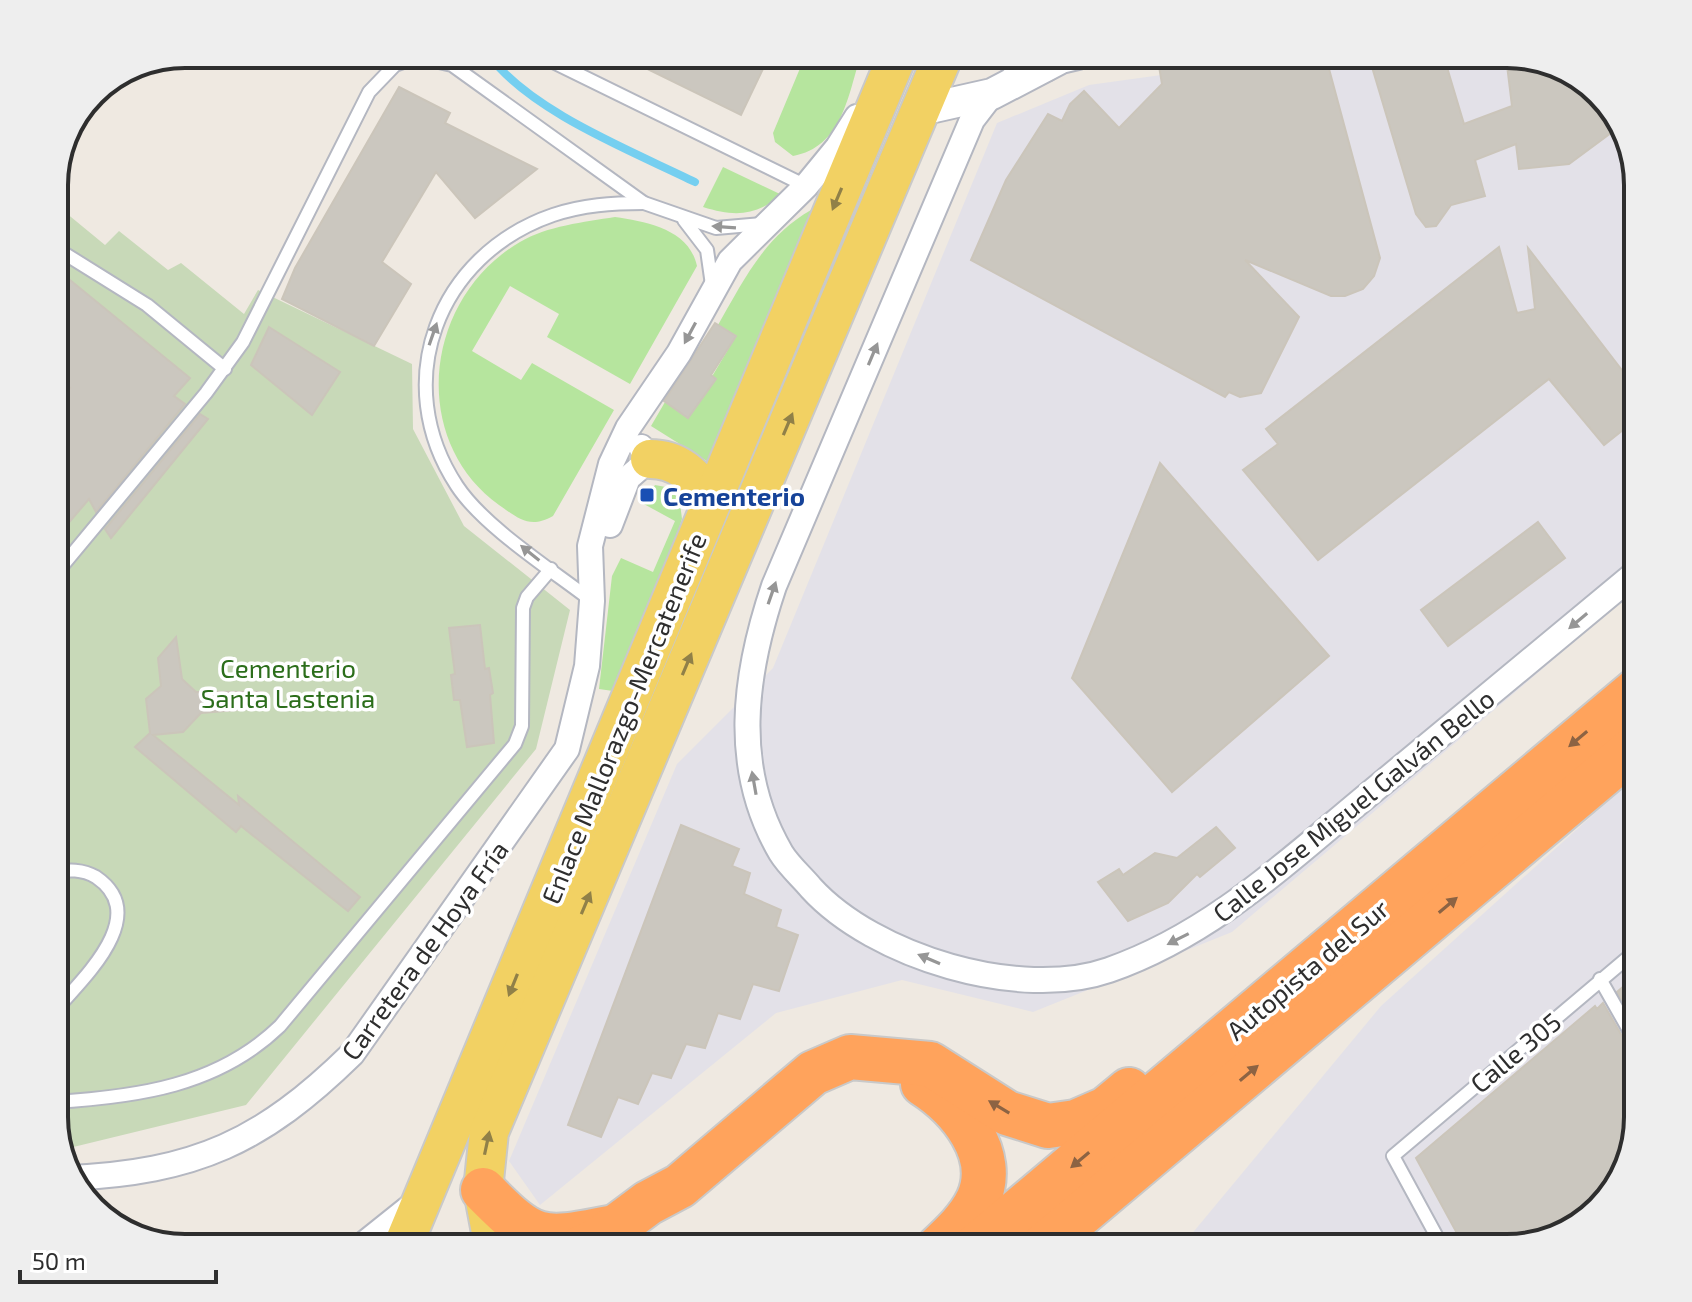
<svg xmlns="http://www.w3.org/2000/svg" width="1692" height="1302" font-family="'Exo 2',sans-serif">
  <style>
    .industrial { fill: #e3e1e8 }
    .green { fill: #b6e59e }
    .cemetery { fill: #c8d9b8 }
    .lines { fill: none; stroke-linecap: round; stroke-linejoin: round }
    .stream { stroke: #75cff0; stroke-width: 8 }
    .building { fill: #cbc7bf; stroke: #cbc5ba; stroke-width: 2 }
    .service-casing { stroke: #b4b7c1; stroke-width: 16 }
    .minor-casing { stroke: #b4b7c1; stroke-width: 28 }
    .tertiary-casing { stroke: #b4b7c1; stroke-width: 34 }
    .primary-casing { stroke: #c9c9c9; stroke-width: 42 }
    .motorway-casing { stroke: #c9c9c9; stroke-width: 48 }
    .service { stroke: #fff; stroke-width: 12 }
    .minor { stroke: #fff; stroke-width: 24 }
    .tertiary { stroke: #fff; stroke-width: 30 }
    .primary { stroke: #f2d163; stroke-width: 38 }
    .motorway { stroke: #ffa35c; stroke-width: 44 }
    .oneway { fill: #908048 }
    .oneway2 { fill: #969696 }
    .oneway3 { fill: #8c6343 }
    .transit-dot { fill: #1a4fb4; stroke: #fff; stroke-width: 3 }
    .labels { text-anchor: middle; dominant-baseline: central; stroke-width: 7; stroke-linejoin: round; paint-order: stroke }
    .transit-label { font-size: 26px; font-weight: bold; fill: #164399; stroke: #fff; text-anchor: start }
    .park-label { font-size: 26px; fill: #2c6e1b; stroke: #fff }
    .street-label { font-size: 26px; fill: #2e2e2e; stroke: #fff }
    .rim { fill: none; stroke: #2e2e2e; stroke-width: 4 }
  </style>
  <rect width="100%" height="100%" fill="#efe9e1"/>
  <g class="industrial">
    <polygon points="1313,54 1508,54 1587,81 1624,126 1638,184 1638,588 1232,932 1033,1012 902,980 776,1013 540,1205 509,1161 677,764 773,668 997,123 1089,85"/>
    <polygon points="1638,774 1638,1118 1611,1197 1565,1235 1507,1248 1180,1248 1381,1006"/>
  </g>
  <g class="green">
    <path d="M 806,54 L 861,54 C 848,96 842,147 793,156 L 775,142 L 773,133 Z"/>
    <path d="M 723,167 L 782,195 C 755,216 735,217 703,207 Z"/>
    <path d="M 811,210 L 814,214 L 710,463 L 651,426 L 665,402 L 688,417 L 736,336 L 718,325 C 744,280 764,237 811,210 Z"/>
    <path d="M 615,217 C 647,222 689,229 697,266 L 630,384 L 547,337 L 559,314 L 510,286 L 472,351 L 521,380 L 532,363 L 614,410 L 553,516 C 530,529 519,519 499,505 C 408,439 424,298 520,242 C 547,226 584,222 615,217 Z"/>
    <polygon points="655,485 671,488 680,503 682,519 670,556 613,691 599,689 612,576 621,558 653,572 675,521 642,503"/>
  </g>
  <polygon class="cemetery" points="54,203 105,245 119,231 168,270 181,263 244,314 258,290 412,364 413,429 464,526 570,610 536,749 246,1105 61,1150 54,1125"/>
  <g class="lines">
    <path class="stream" d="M 488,54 C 529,111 632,151 695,182"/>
  </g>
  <g class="building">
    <polygon points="617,54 770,54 741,115"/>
    <polygon points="1208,54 1325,54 1380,258 1374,276 1363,289 1345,296 1331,296 1245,260 1299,317 1261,393 1240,397 1229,392 1225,397 971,260 1006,180 1048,114 1062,121 1070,104 1084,91 1119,128 1162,84 1158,60"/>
    <polygon points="1393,54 1443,54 1464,124 1512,106 1507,65 1531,62 1587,81 1623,124 1569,164 1519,169 1516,144 1475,160 1485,196 1451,205 1436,226 1426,227 1416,214 1372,67 1391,63"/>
    <polygon points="399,87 450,113 445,123 537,169 475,218 436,172 382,262 411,284 374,346 282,299 295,268"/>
    <polygon points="1499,247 1517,313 1535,309 1528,248 1638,391 1638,418 1604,445 1549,379 1318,560 1243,470 1278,444 1266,429"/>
    <polygon points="54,267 190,378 174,396 185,404 96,512 89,499 54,540 54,406 70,388 54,376"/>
    <polygon points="715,323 736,336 711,375 716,379 688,418 664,401"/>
    <polygon points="269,327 340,372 312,415 251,365"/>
    <polygon points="200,414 208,419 111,538 105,529"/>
    <polygon points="1160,463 1329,656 1172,792 1072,678"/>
    <polygon points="1538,522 1565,558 1448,646 1421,610"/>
    <polygon points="480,625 485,669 489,668 493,693 490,695 494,743 467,747 460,700 454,700 451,675 455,674 449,628"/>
    <polygon points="176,637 182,679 196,692 262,692 263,708 201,713 183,732 153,735 239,805 238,796 360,897 348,911 241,826 236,832 135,747 150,733 146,699 161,686 158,658"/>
    <polygon points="681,825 739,849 732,866 750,873 744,894 781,910 776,927 798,935 779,991 753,984 740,1019 718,1013 705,1048 686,1044 671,1078 652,1073 638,1104 618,1097 601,1137 568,1125"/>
    <polygon points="1216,827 1235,848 1200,877 1197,874 1168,903 1128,921 1098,882 1119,869 1123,875 1155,853 1177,858"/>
    <polygon points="1638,974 1638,1028 1617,992"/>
    <polygon points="1603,1003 1630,1050 1638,1055 1638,1118 1611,1197 1565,1235 1507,1248 1465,1248 1416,1158 1595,1006 1597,1009"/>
  </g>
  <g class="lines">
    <defs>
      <g id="service">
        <polyline points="537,54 806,186"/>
        <polyline points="684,220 707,250 712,285"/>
        <polyline points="54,247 147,305 225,369"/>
        <polyline points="54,576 206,393 243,342 369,92 395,65 417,57 452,65 644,203 716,228 762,224"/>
        <path d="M 592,601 C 552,570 484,527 457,486 C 389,383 437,255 553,215 C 583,205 612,203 644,203"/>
        <polyline points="1600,979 1638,1046"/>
        <path d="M 54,1012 C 81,980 153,916 96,877 C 84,870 67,868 54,874"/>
        <path d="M 54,1102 C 137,1097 218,1086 280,1026 L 515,744 L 522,726 L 523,608 L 527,597 L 551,569"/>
        <polyline points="1443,1248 1393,1156 1638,949"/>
      </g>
      <g id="minor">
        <path d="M 992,94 L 972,120 L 774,586 C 744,675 731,768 781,853 C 789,866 802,877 811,888 C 874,957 1020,1001 1109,970 C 1213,934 1291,858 1374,790 C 1462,717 1550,644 1638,571"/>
        <polyline points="610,525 628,478 650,459 641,447"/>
        <path d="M 69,1178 C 196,1172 262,1142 352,1054 L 567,749 L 587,666 L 592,601 L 590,546 L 611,464 L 628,428 L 679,353 L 730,261 L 806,186 L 838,147 L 857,117"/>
        <polyline points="359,1248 414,1204"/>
      </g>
      <g id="tertiary">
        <polyline points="1007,54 1018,62 1045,66"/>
        <polyline points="921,110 992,94 1061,58 1078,54"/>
      </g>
      <g id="primary">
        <path d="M 650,459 C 680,459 694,477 713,499"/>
        <polyline points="402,1248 898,54"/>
        <polyline points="494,1248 483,1190 489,1132 944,54"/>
      </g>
      <g id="motorway">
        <path d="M 923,1084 C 959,1107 999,1154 978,1200 C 969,1219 953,1234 938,1248"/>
        <path d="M 483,1190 C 533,1241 539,1242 609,1228"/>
        <polyline points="581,1248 597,1241 648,1203 680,1186 813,1073 850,1057 930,1064 1007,1113 1048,1126 1076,1122 1106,1109 1129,1090"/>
        <polyline points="974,1248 1638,689"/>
        <polyline points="1041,1248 1638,745"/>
      </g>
    </defs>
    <use href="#service" class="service-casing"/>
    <use href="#minor" class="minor-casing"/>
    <use href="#tertiary" class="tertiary-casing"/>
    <use href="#primary" class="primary-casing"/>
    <use href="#motorway" class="motorway-casing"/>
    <use href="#service" class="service"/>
    <use href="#minor" class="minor"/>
    <use href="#tertiary" class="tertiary"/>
    <use href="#primary" class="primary"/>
    <use href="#motorway" class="motorway"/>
  </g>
  <defs><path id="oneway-solid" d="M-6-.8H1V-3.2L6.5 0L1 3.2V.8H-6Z" transform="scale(2)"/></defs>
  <g class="oneway">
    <use href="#oneway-solid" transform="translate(837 199) rotate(113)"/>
    <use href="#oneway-solid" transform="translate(788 424) rotate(-67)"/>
    <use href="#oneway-solid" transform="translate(687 664) rotate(-67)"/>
    <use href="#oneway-solid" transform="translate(586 903) rotate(-67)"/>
    <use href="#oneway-solid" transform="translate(513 985) rotate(112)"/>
    <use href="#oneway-solid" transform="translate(487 1143) rotate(-78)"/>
  </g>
  <g class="oneway2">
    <use href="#oneway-solid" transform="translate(724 227) rotate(-176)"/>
    <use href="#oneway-solid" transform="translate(690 333) rotate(118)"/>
    <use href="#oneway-solid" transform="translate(433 334) rotate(-71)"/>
    <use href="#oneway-solid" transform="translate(873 354) rotate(-67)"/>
    <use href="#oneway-solid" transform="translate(530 553) rotate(-141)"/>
    <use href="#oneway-solid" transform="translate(772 593) rotate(-71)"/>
    <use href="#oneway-solid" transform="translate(1578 621) rotate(140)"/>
    <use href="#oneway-solid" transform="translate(754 783) rotate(-100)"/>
    <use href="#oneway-solid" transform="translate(1178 939) rotate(153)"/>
    <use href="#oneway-solid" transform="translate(929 959) rotate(-157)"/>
  </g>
  <g class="oneway3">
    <use href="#oneway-solid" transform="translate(1578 739) rotate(140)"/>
    <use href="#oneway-solid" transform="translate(1448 905) rotate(-40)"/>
    <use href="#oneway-solid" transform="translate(1249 1073) rotate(-40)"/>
    <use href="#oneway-solid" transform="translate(999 1107) rotate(-149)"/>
    <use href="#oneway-solid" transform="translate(1080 1160) rotate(140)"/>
  </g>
  <rect class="transit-dot" x="639" y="487" width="16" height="16" rx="4"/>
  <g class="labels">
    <g class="transit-label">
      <text x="663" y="495">Cementerio</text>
    </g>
    <g class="park-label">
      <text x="288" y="667">Cementerio<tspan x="288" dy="30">Santa Lastenia</tspan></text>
    </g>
    <g class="street-label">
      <text transform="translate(623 718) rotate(-68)">Enlace Mallorazgo-Mercatenerife</text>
      <text transform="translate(1353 805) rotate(-39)">Calle Jose Miguel Galván Bello</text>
      <text transform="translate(424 950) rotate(-54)">Carretera de Hoya Fría</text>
      <text transform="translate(1307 969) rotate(-40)">Autopista del Sur</text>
      <text transform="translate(1515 1052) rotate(-40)">Calle 305</text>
    </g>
  </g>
  <path d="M0 0H1692V1302H0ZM185 68H1507A117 117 0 0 1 1624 185V1117A117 117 0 0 1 1507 1234H185A117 117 0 0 1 68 1117V185A117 117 0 0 1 185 68Z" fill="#eee" fill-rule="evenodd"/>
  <path class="rim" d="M185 68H1507A117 117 0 0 1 1624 185V1117A117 117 0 0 1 1507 1234H185A117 117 0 0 1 68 1117V185A117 117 0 0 1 185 68Z"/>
  <path d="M20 1270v12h196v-12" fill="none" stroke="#2e2e2e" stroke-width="4"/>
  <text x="32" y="1270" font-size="24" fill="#2e2e2e" stroke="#ffffff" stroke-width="6" paint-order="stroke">50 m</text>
</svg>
